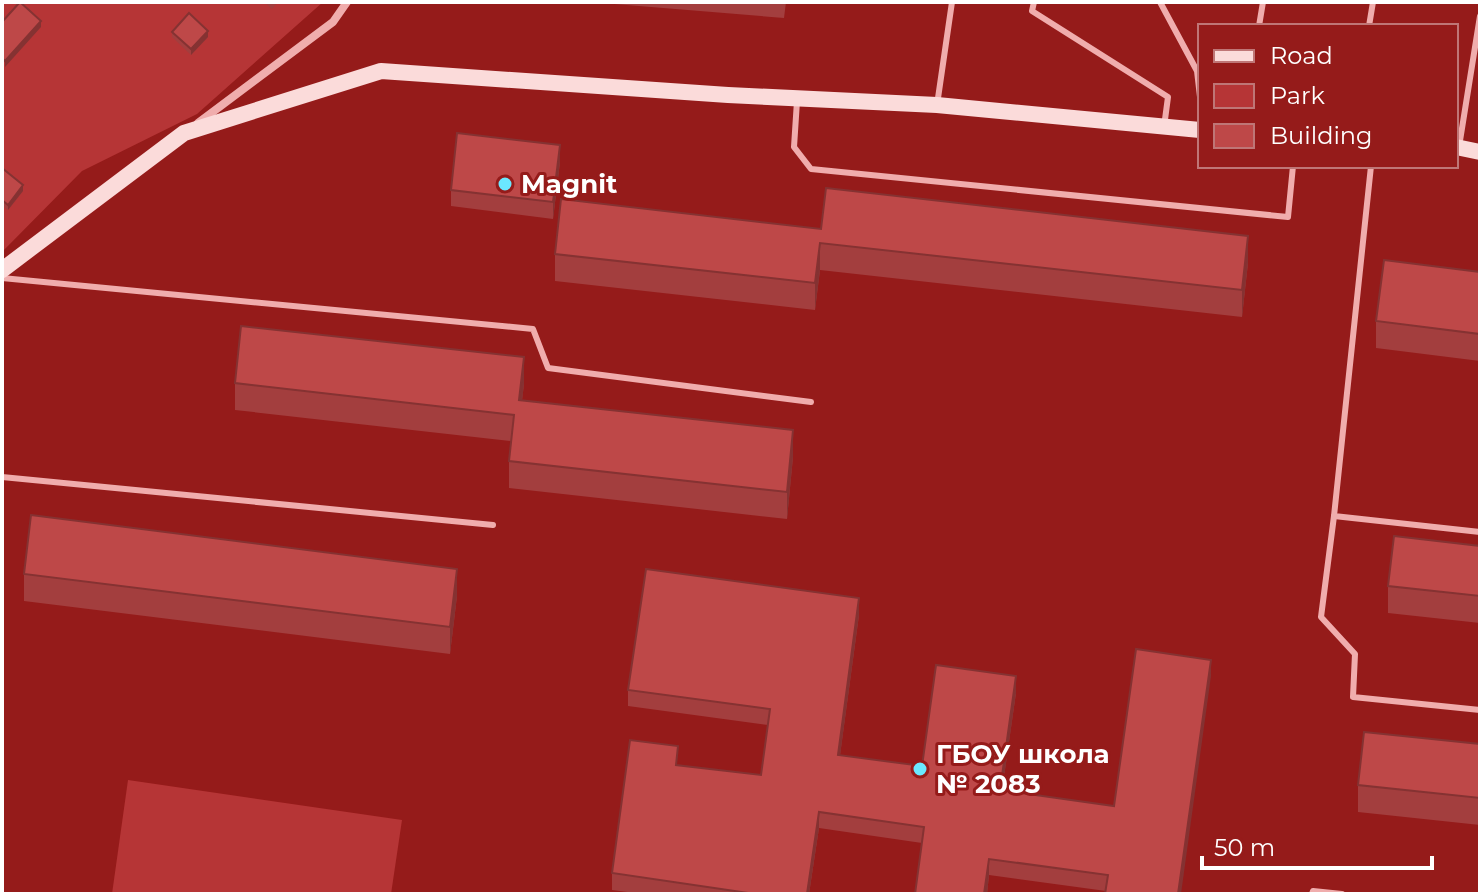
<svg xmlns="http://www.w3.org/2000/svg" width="1482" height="896" font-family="Montserrat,sans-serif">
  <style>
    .green { fill: #b63536 }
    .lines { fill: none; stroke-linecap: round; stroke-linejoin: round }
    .lane { stroke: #f0adad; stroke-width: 6 }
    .street { stroke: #f0adad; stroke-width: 8 }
    .secondary { stroke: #fbdbda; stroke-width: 16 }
    .wall { fill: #a33e3e }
    .shaded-wall { fill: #853232 }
    .building { fill: #be4848; stroke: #853232; stroke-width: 2 }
    .poi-dot { fill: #6be8ff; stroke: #951b1a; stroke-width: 3 }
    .labels { text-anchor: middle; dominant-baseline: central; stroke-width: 6; stroke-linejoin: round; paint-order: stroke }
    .poi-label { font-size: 26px; font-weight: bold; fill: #fff; stroke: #951b1a; text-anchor: start }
  </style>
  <rect width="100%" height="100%" fill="#951b1a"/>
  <g class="green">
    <polygon points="2,2 323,2 197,114 82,171 2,252"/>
    <polygon points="128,780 402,820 391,894 112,894"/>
  </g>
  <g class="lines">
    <g class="lane">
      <polyline points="1034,2 1032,11 1168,97 1164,127"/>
      <polyline points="1160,2 1197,71 1200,97"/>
      <polyline points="1259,26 1263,2"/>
      <polyline points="1369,26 1373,2"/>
      <polyline points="797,101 794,147 811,169 1288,217 1293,166"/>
      <polyline points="937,105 952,2"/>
      <polyline points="1459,147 1480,16"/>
      <polyline points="1371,166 1334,516 1480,532"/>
      <polyline points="2,278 533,329 548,368 811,402"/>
      <polyline points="2,477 493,525"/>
      <polyline points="1334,516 1321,617 1355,654 1353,697 1480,710"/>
      <polyline points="1312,894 1313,891 1342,894"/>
    </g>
    <polyline class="street" points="198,123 333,22 347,2"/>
    <g class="secondary">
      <polyline points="1456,147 1480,152"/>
      <polyline points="2,270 184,133 381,71 728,95 937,105 1200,130"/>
    </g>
  </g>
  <g class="wall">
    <polygon points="264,2 278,2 272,9"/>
    <polygon points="590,2 786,2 784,18"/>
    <polygon points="172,32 208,37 191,55 172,37"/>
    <polygon points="560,162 553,219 451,206 451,190"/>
    <polygon points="2,168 23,191 8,210 2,206"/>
    <polygon points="821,229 1248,263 1242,317 820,270 815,310 555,281 555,254"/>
    <polygon points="1480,272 1480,361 1376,348 1376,321"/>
    <polygon points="235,383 524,384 522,400 793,457 787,519 509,488 509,461 511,441 235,410"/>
    <polygon points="1480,546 1480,623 1388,613 1388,586"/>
    <polygon points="24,574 457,596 450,654 24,601"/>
    <polygon points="859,615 840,755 922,766 1016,693 1002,790 1114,806 1211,676 1106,891 989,875 987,894 915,894 922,843 819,828 809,894 643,894 612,890 612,873 677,765 761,775 768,725 628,706 628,690"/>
    <polygon points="1480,744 1480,825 1358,812 1358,785"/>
  </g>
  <g class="shaded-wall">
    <polygon points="41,21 41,27 5,67 5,61"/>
    <polygon points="208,31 208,37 191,55 191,49"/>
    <polygon points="560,145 560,162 553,219 553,202"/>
    <polygon points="23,185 23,191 8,210 8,205"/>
    <polygon points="1248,236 1248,263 1242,317 1242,290"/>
    <polygon points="820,243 820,270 815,310 815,283"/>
    <polygon points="524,357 524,384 519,427 519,400"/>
    <polygon points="793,430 793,457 787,519 787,492"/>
    <polygon points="457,569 457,596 450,654 450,627"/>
    <polygon points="859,598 859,615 838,771 838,755"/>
    <polygon points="1211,660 1211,676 1181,894 1178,894"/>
    <polygon points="1016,676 1016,693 1000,806 1000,790"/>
    <polygon points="819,812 819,828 809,894 807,894"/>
    <polygon points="989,859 989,875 987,894 984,894"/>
  </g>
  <g class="building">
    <polygon points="20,2 41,21 5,61 2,58 2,22"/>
    <polygon points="189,13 208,31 191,49 172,32"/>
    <polygon points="457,133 560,145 553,202 451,190"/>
    <polygon points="2,168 23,185 8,205 2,200"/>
    <polygon points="826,188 1248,236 1242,290 820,243 815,283 555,254 561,199 821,229"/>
    <polygon points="1384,260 1480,272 1480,334 1376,321"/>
    <polygon points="241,326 524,357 519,400 793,430 787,492 509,461 514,415 235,383"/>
    <polygon points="31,515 457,569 450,627 24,574"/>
    <polygon points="1394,536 1480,546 1480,596 1388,586"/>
    <polygon points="646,569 859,598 838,755 922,766 936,665 1016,676 1000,790 1114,806 1136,649 1211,660 1178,894 1105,894 1108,875 989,859 984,894 915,894 924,827 819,812 807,894 755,894 612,873 630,740 678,746 676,765 761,775 770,709 628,690"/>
    <polygon points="1364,732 1480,744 1480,798 1358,785"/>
  </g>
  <g class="poi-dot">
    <circle cx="505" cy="184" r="8"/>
    <circle cx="920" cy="769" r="8"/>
  </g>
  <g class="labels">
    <g class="poi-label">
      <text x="521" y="184">Magnit</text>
      <text x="936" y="754">ГБОУ школа<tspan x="936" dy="30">№ 2083</tspan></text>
    </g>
  </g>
  <rect width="1482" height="896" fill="none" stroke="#ffffff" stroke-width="8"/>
  <rect x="1198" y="24" width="260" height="144" fill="#951b1a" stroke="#bf7676" stroke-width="2"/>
  <rect x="1214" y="50" width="40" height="12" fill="#fbdbda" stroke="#bf7676" stroke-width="2"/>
  <text x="1270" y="64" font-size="24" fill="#ffffff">Road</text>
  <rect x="1214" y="84" width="40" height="24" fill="#b63536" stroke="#bf7676" stroke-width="2"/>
  <text x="1270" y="104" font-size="24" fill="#ffffff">Park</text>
  <rect x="1214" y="124" width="40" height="24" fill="#be4848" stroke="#bf7676" stroke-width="2"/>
  <text x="1270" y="144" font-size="24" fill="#ffffff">Building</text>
  <path d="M1202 856v12h230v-12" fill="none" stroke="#ffffff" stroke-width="4"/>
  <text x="1214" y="856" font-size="24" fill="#ffffff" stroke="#951b1a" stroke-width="6" paint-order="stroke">50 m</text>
</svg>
